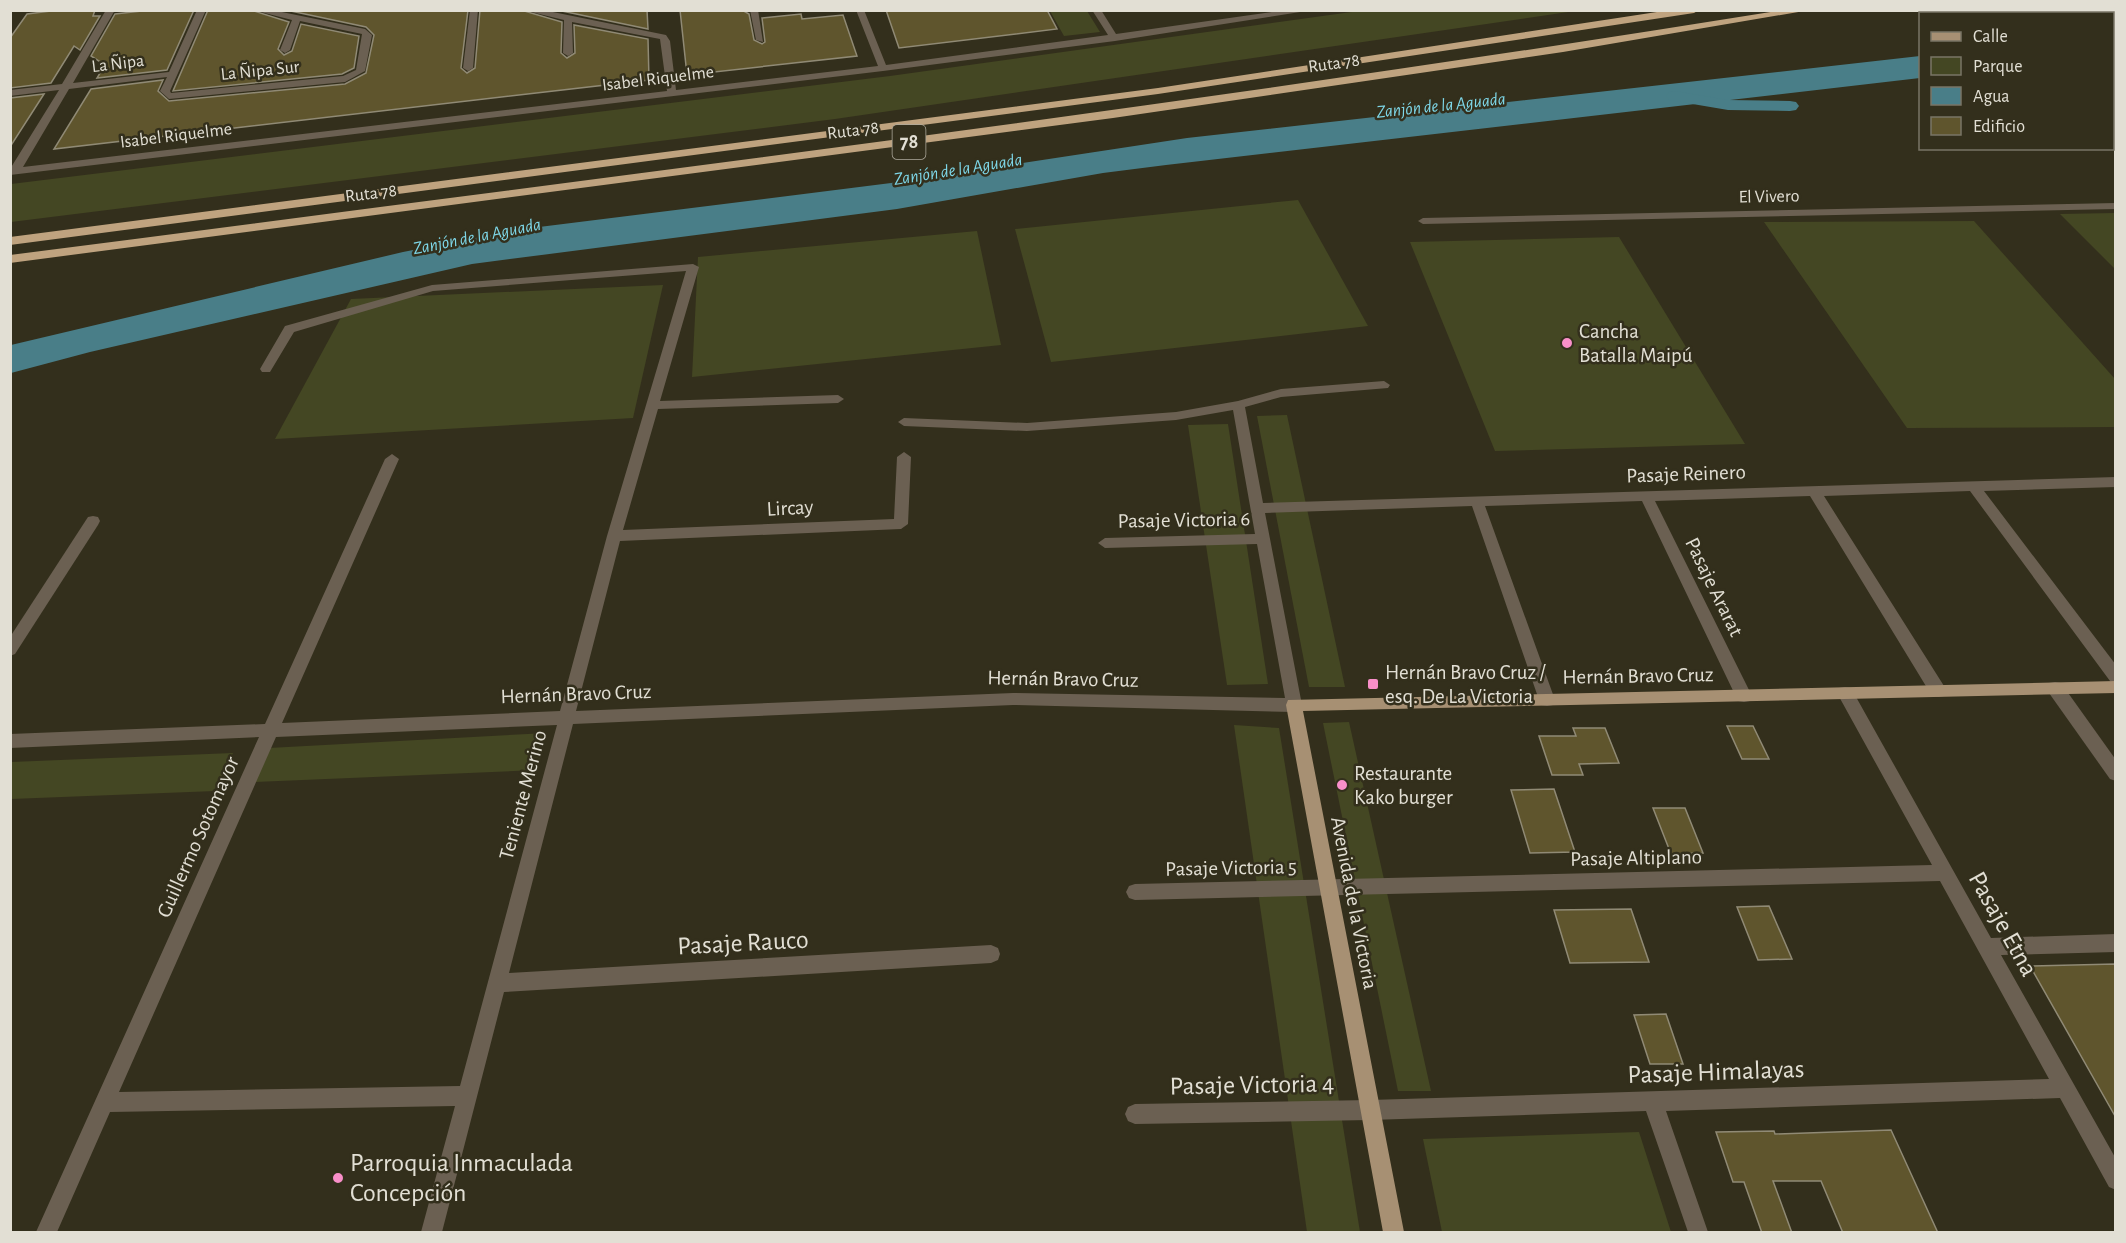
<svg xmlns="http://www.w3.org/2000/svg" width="2126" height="1243" font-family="'Alegreya Sans',sans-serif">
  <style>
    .green { fill: #444723 }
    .water { fill: #497e88 }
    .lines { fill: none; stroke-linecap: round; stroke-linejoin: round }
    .canal { fill: #497e88; fill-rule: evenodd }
    .building { fill: #5f552d; stroke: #908a75; stroke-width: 1.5 }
    .minor { fill: #6b6052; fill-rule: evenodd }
    .major { fill: #a79073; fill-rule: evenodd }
    .highway { fill: #bfa37f; fill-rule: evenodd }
    .poi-dot { fill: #f98fc9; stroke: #332f1c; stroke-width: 2 }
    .labels { text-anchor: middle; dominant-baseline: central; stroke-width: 5; stroke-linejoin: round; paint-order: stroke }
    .far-street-label { font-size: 18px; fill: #e2dfd4; stroke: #332f1c }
    .far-water-label { font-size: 18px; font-style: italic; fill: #7ed7e8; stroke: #332f1c }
    .shield { fill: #332f1c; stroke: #aeaa9d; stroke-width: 1.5 }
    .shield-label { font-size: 20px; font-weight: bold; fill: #e2dfd4 }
    .poi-label { font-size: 21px; fill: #e2dfd4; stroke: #332f1c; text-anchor: start }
    .street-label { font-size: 21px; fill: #e2dfd4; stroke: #332f1c }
    .near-street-label { font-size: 26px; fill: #e2dfd4; stroke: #332f1c }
    .near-poi-label { font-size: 26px; fill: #e2dfd4; stroke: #332f1c; text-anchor: start }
  </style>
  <rect width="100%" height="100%" fill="#332f1c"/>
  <g class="green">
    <polygon points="1366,10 1575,11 835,119 11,222 11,184 890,76"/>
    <polygon points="1050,11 1087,11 1100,32 1064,36"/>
    <polygon points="1298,200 1368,326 1051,362 1015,229"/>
    <polygon points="2115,213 2116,213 2115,269 2060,214"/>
    <polygon points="1974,221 2115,379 2115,427 1907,428 1764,222"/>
    <polygon points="977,231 1001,345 692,377 698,257"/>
    <polygon points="1619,237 1745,444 1495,451 1410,242"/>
    <polygon points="663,285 633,418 275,439 351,299"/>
    <polygon points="1287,415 1345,687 1309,687 1257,416"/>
    <polygon points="1228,424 1268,684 1227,685 1188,425"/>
    <polygon points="1349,722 1431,1091 1398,1091 1323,723"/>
    <polygon points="1234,725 1279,728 1360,1232 1307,1232"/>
    <polygon points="547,733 537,770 255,782 269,748"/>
    <polygon points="233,753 215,791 11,799 11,762"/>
    <polygon points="1639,1132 1671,1232 1442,1232 1423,1139"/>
  </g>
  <polygon class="water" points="1920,56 1920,78 1166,165 1103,173 897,209 472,264 90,352 11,373 11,345 403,252 515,230 891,183 1187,138"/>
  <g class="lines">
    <polygon class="canal" points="1675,91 1728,100 1790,101 1796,102 1799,106 1796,110 1790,111 1728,110 1669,100 1666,96 1669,92"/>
  </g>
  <g class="building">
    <polygon points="59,10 95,10 93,16 100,16 80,50 74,46 51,83 10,88 10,38 27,14"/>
    <polygon points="151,10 194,10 167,70 97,78 105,65 91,56 115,14"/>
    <polygon points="208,10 251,10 289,22 278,49 284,55 292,51 301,24 359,36 354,68 342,74 173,91"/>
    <polygon points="286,10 468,10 461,68 467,73 475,68 480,10 521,10 562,22 561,53 567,58 575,53 574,25 648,39 649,80 54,149 91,89 163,80 158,91 169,101 345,84 366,73 374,35 366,27"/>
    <polygon points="557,10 647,10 648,29"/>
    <polygon points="680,10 742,10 749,14 754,40 762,44 765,42 762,18 801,14 802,19 843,15 857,56 687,75"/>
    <polygon points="886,10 1047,10 1057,29 899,48"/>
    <polygon points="44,94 10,147 10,98"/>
    <polygon points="1727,726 1753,726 1769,759 1742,759"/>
    <polygon points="1573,728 1605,728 1619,763 1579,764 1583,775 1552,775 1539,736 1576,736"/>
    <polygon points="1554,789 1575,852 1530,853 1511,790"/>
    <polygon points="1653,808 1685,808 1703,853 1671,854"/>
    <polygon points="1769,906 1792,959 1758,960 1737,907"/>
    <polygon points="1631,909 1649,962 1570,963 1554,910"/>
    <polygon points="2115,964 2115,1116 2030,966"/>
    <polygon points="1666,1014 1683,1064 1650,1064 1634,1015"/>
    <polygon points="1891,1130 1938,1233 1843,1233 1821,1181 1773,1181 1792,1233 1762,1233 1744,1182 1733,1182 1716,1132 1774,1131 1775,1134"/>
  </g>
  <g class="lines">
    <g class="minor">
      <polygon points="106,10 115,10 73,83 169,72 197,10 206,10 170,91 171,93 343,76 356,70 362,34 300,21 290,50 285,53 280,50 292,20 253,10 272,10 365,29 372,35 365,71 345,82 169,99 160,91 167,77 69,89 23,167 667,91 660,39 572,22 573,53 568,56 563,53 564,20 523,10 543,10 666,35 670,41 676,90 878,66 856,10 864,10 886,65 1108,35 1092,10 1101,10 1116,34 1286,10 1313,10 1115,41 883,71 10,175 10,169 59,90 10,96 10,90 62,84"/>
      <polygon points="470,10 478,10 473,68 468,71 463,68"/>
      <polygon points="750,10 758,10 763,42 756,40"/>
      <polygon points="2021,10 2035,10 2041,14 2027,14"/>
      <rect x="2112" y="21" width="4" height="6"/>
      <polygon points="2116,203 2116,209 1423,224 1418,221 1423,218"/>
      <path d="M 693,264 L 699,267 L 660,401 L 838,395 L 844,399 L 838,403 L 658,409 L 623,530 L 894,519 L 897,457 L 904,452 L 911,457 L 908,524 L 901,529 L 620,541 L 576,711 L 1013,693 L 1285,698 L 1257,544 L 1105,548 L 1098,543 L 1105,538 L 1255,534 L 1233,410 L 1176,420 L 1027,431 L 904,426 L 898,422 L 904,418 L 1027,423 L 1176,412 L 1238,401 L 1281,389 L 1384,381 L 1390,385 L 1388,388 L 1281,397 L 1245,407 L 1263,503 L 2116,477 L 2116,487 L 1984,491 L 2116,665 L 2116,683 L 2110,681 L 1970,491 L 1824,496 L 1944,686 L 1946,691 L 1944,696 L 1938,697 L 1932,696 L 1810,496 L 1655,501 L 1752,696 L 1750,701 L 1744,702 L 1738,701 L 1642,501 L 1485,506 L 1555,700 L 1553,705 L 1547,706 L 1541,705 L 1539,700 L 1472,506 L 1265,513 L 1302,705 L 1300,710 L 1294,712 L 1013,705 L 573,724 L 509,973 L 991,945 L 998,948 L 1000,954 L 998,960 L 991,963 L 504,992 L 442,1232 L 421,1232 L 455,1106 L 110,1112 L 57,1232 L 36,1232 L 259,737 L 10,748 L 10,734 L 265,724 L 385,459 L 392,454 L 399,459 L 282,723 L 560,711 L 607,536 L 686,271 L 433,291 L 294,332 L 270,372 L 262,372 L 260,369 L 285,326 L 432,285 ZM 557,725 L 460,1086 L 119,1092 L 276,737 Z"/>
      <polygon points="93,516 98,517 100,521 98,525 15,654 10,656 10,637 88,517"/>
      <polygon points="2055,682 2061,683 2116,760 2116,781 2110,779 2049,693 2047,688 2049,683"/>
      <polygon points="1845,687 1851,688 1991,938 2116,934 2116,952 2001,955 2116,1159 2116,1190 2109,1187 2060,1098 1666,1111 1708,1232 1688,1232 1646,1111 1370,1120 1135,1124 1128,1121 1125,1114 1128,1107 1135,1104 1370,1100 2049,1079 1940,881 1135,900 1129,898 1126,892 1129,886 1135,884 1932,865 1837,693 1839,688"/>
    </g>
    <polygon class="major" points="2116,681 2116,693 1303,711 1404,1232 1383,1232 1286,705 1288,700"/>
    <g class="highway">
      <polygon points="1670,10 1699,10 1694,13 1158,94 10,245 10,237 1158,88"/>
      <path d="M 1783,10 L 1810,10 L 1563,52 L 1113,118 L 10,263 L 10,255 C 602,178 1194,105 1783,10 Z"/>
    </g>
  </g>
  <g class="poi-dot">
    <circle cx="1567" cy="343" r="6"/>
    <rect x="1367" y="678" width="12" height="12" rx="3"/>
    <circle cx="1342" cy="785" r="6"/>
    <circle cx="338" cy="1178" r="6"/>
  </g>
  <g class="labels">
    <g class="far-street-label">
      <text transform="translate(118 64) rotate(-7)">La Ñipa</text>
      <text transform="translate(1334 64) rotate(-8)">Ruta 78</text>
      <text transform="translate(260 71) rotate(-6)">La Ñipa Sur</text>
      <text transform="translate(658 79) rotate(-7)">Isabel Riquelme</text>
      <text transform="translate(853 131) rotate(-7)">Ruta 78</text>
      <text transform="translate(176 136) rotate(-7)">Isabel Riquelme</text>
      <text transform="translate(371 194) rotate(-7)">Ruta 78</text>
      <text transform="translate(1769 197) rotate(-1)">El Vivero</text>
    </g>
    <g class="far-water-label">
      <text transform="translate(1441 106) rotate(-6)">Zanjón de la Aguada</text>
      <text transform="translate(958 170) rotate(-9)">Zanjón de la Aguada</text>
      <text transform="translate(477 237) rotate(-11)">Zanjón de la Aguada</text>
    </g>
    <rect class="shield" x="892.5" y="125" width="33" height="34" rx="4.5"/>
    <g class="shield-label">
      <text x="909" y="142">78</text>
    </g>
    <g class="poi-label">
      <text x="1579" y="331">Cancha<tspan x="1579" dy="24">Batalla Maipú</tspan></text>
      <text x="1385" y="672">Hernán Bravo Cruz /<tspan x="1385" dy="24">esq. De La Victoria</tspan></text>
      <text x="1354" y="773">Restaurante<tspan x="1354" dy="24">Kako burger</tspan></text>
    </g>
    <g class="street-label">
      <text transform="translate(1686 474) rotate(-2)">Pasaje Reinero</text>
      <text transform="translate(790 508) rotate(-3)">Lircay</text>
      <text transform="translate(1184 520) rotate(-1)">Pasaje Victoria 6</text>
      <text transform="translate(1714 587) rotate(64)">Pasaje Ararat</text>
      <text transform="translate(1638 676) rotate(-1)">Hernán Bravo Cruz</text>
      <text transform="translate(1063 679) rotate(1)">Hernán Bravo Cruz</text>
      <text transform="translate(576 694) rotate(-2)">Hernán Bravo Cruz</text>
      <text transform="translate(523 795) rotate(-75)">Teniente Merino</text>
      <text transform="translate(198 837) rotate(-66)">Guillermo Sotomayor</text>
      <text transform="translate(1636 858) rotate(-1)">Pasaje Altiplano</text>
      <text transform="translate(1231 868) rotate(-1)">Pasaje Victoria 5</text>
      <text transform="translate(1354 903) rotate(79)">Avenida de la Victoria</text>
    </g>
    <g class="near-street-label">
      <text transform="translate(2003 924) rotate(61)">Pasaje Etna</text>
      <text transform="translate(743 943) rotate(-3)">Pasaje Rauco</text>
      <text transform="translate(1716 1072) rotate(-2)">Pasaje Himalayas</text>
      <text transform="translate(1252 1085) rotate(-1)">Pasaje Victoria 4</text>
    </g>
    <g class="near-poi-label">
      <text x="350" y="1163">Parroquia Inmaculada<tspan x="350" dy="30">Concepción</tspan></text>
    </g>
  </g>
  <rect width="2126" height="1243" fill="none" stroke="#e2dfd4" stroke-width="24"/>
  <rect x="1919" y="12" width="195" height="138" fill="#332f1c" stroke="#797566" stroke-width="1.5"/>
  <rect x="1931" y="32" width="30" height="9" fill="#a79073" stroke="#797566" stroke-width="1.5"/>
  <text x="1973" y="42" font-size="18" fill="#e2dfd4">Calle</text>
  <rect x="1931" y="57" width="30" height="18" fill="#444723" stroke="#797566" stroke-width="1.5"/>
  <text x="1973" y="72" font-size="18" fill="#e2dfd4">Parque</text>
  <rect x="1931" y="87" width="30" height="18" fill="#497e88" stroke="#797566" stroke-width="1.5"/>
  <text x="1973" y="102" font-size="18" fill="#e2dfd4">Agua</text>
  <rect x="1931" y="117" width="30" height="18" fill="#5f552d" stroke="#797566" stroke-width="1.5"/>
  <text x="1973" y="132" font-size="18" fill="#e2dfd4">Edificio</text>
</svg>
